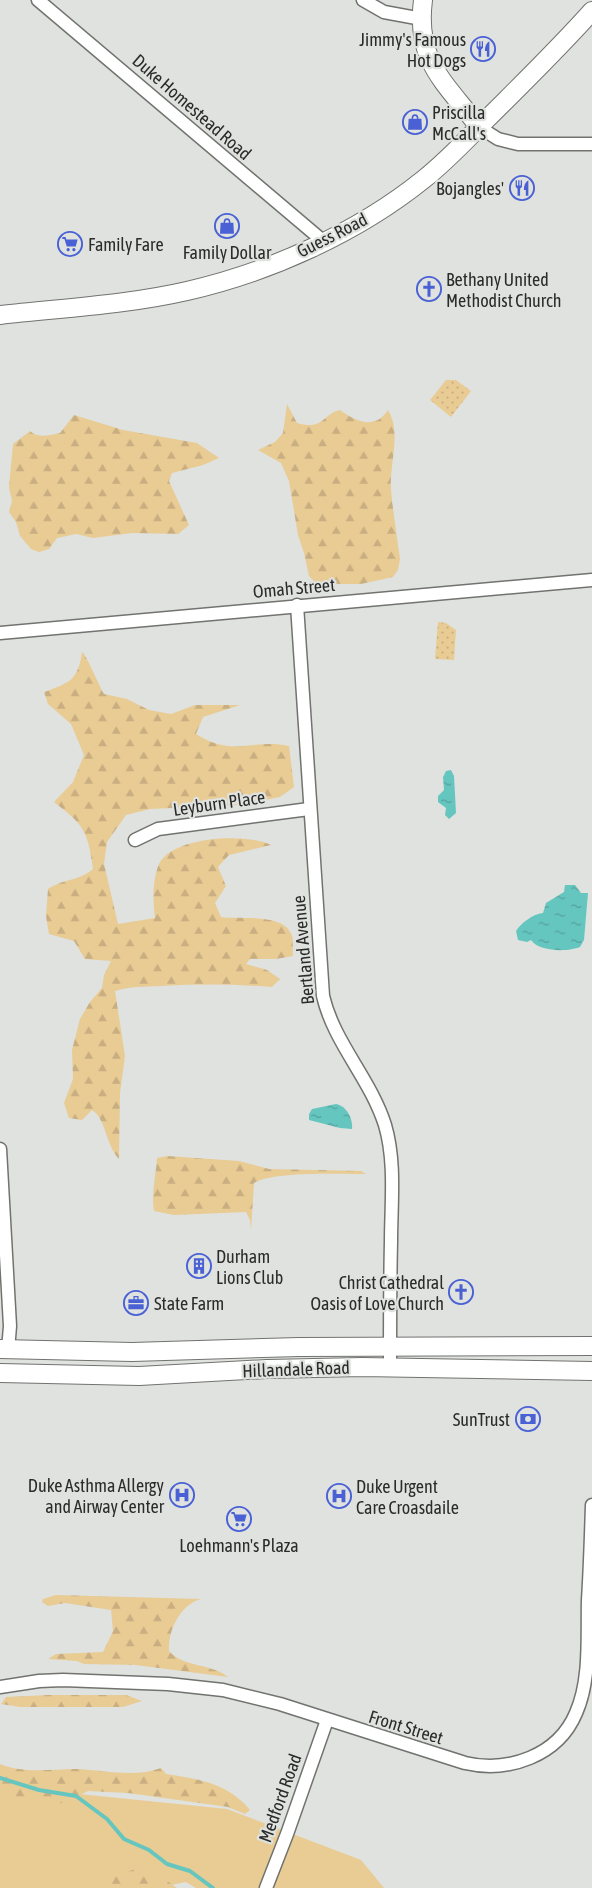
<svg xmlns="http://www.w3.org/2000/svg" width="592" height="1888" font-family="'Asap Condensed',sans-serif">
  <style>
    .grass { fill: #e9cb94 }
    .forest { fill: url(#forest-firs) }
    .park { fill: url(#park-dots) }
    .water { fill: url(#water-ripples) }
    .lines { fill: none; stroke-linecap: round; stroke-linejoin: round }
    .stream { stroke: #65c6bf; stroke-width: 4 }
    .street-casing { stroke: #71736f; stroke-width: 15 }
    .secondary-casing { stroke: #71736f; stroke-width: 20 }
    .street { stroke: #fff; stroke-width: 12 }
    .secondary { stroke: #fff; stroke-width: 18 }
    .labels { text-anchor: middle; dominant-baseline: central; stroke-width: 4.5; stroke-linejoin: round; paint-order: stroke }
    .poi-label { font-size: 18px; fill: #2a2b2a; stroke: #dfe2de; text-anchor: start }
    .street-label { font-size: 18px; fill: #2a2b2a; stroke: #dfe2de }
  </style>
  <defs>
    <pattern id="forest-firs" width="22" height="20" patternUnits="userSpaceOnUse" patternTransform="scale(1.25)"><rect width="22" height="20" fill="#e9cb94"/><path d="M5 1l3.5 6h-7zM16 11l3.5 6h-7z" fill="#c8ae80"/></pattern>
    <pattern id="park-dots" width="8" height="8" patternUnits="userSpaceOnUse" patternTransform="scale(1.25)"><rect width="8" height="8" fill="#e9cb94"/><path d="M2 2h.1M6 6h.1" fill="none" stroke="#c8ae80" stroke-width="1.8" stroke-linecap="round"/></pattern>
    <pattern id="water-ripples" width="26" height="14" patternUnits="userSpaceOnUse" patternTransform="scale(1.25)"><rect width="26" height="14" fill="#65c6bf"/><path d="M2 4q2-2 4 0t4 0M15 11q2-2 4 0t4 0" fill="none" stroke="#53a19b"/></pattern>
  </defs>
  <rect width="100%" height="100%" fill="#dfe2de"/>
  <polygon class="grass" points="0,1786 227,1809 361,1860 384,1888 196,1888 186,1882 157,1888 0,1888"/>
  <g class="forest">
    <path d="M 287,404 L 297,423 C 324,431 322,414 340,410 C 356,422 375,430 388,410 C 402,433 389,464 391,490 C 393,513 397,536 400,559 L 398,570 L 393,577 L 361,584 L 328,584 L 314,581 L 309,576 L 304,553 L 298,535 L 289,481 L 281,463 L 258,450 L 275,442 L 283,433 Z"/>
    <path d="M 74,415 L 123,430 L 197,443 L 219,458 L 203,465 L 172,473 L 169,481 L 189,525 L 178,534 L 132,533 L 93,538 L 76,534 L 57,538 L 49,549 L 39,552 L 31,549 L 20,536 L 16,522 L 9,512 L 12,501 L 9,487 L 13,444 L 30,431 C 38,439 50,435 60,433 Z"/>
    <path d="M 82,652 C 86,654 99,686 104,694 L 127,699 L 149,710 L 171,714 L 195,705 L 240,705 L 203,717 L 196,734 C 233,758 252,738 289,746 L 294,787 L 280,797 L 240,805 L 150,809 L 126,815 L 107,842 L 104,864 L 118,924 L 155,918 C 153,901 152,881 159,864 C 173,836 247,833 271,845 L 229,855 L 218,867 L 226,886 L 215,903 L 221,917 C 240,920 285,912 292,936 C 294,942 292,950 293,956 L 276,959 L 250,959 L 246,964 L 267,970 L 280,979 L 272,987 C 235,984 198,984 161,986 C 145,987 130,986 115,991 L 125,1056 L 120,1093 L 119,1159 C 105,1144 106,1118 92,1110 L 82,1120 L 69,1118 L 64,1103 L 73,1079 L 72,1050 L 80,1019 L 90,1002 L 102,988 L 104,975 L 111,961 L 85,959 L 74,941 L 49,934 L 46,916 L 48,889 C 65,878 77,882 93,869 C 88,831 84,825 54,802 L 73,782 L 84,755 L 71,724 L 48,704 L 44,692 C 70,683 78,680 82,652 Z"/>
    <path d="M 167,1156 L 239,1161 L 269,1169 L 361,1171 L 366,1174 C 341,1174 272,1171 254,1183 L 251,1230 L 250,1220 L 246,1212 L 174,1215 L 154,1211 C 151,1193 156,1176 157,1158 Z"/>
    <path d="M 56,1595 L 201,1599 C 180,1605 168,1630 169,1651 C 184,1668 211,1663 228,1677 L 136,1665 L 84,1664 L 77,1661 L 48,1659 L 56,1654 L 103,1652 L 113,1631 L 111,1610 L 65,1603 L 48,1606 L 42,1602 L 43,1599 Z"/>
    <polygon points="49,1695 126,1695 142,1701 123,1707 20,1707 1,1704 6,1697"/>
    <path d="M 0,1764 C 24,1774 51,1769 76,1769 C 104,1770 135,1778 161,1768 L 166,1774 C 198,1779 228,1783 250,1810 L 245,1814 L 228,1807 L 128,1793 L 88,1791 L 64,1803 L 44,1804 L 21,1799 L 0,1799 Z"/>
    <polygon points="135,1869 163,1878 177,1888 84,1888"/>
  </g>
  <g class="park">
    <polygon points="446,380 456,380 471,391 451,417 430,400"/>
    <polygon points="438,622 446,623 456,630 454,660 435,659"/>
  </g>
  <g class="water">
    <polygon points="451,770 454,776 456,813 449,819 445,815 446,808 438,802 438,796 444,790 443,777 446,771"/>
    <path d="M 565,885 L 575,885 L 581,893 L 588,893 L 584,940 L 580,947 C 568,952 539,952 531,940 L 527,942 L 518,940 L 516,931 C 521,923 533,914 543,913 L 546,903 L 564,892 Z"/>
    <path d="M 336,1104 C 347,1106 353,1119 352,1129 L 340,1128 L 309,1120 L 309,1114 L 312,1109 Z"/>
  </g>
  <g class="lines">
    <polyline class="stream" points="0,1778 39,1790 76,1796 107,1819 124,1839 149,1850 167,1864 190,1871 213,1888"/>
    <defs>
      <g id="street">
        <polyline points="38,0 323,241"/>
        <polyline points="363,0 384,12 422,19"/>
        <polyline points="479,127 498,139 518,144 592,144"/>
        <path d="M 297,605 L 323,996 C 334,1043 370,1078 385,1125 C 396,1162 391,1204 391,1242 C 390,1284 390,1326 390,1368"/>
        <polyline points="0,633 592,580"/>
        <polyline points="135,840 158,829 309,809"/>
        <polyline points="0,1149 10,1326 8,1350"/>
        <path d="M 0,1687 L 39,1681 L 63,1680 L 168,1684 L 223,1690 L 280,1704 L 465,1763 C 508,1773 558,1756 576,1713 C 591,1679 587,1636 588,1600 C 590,1569 591,1537 592,1505"/>
        <polyline points="266,1888 287,1834 327,1720"/>
      </g>
      <g id="secondary">
        <path d="M 423,0 C 415,62 446,83 479,127"/>
        <path d="M 0,315 C 62,308 126,305 187,291 C 270,272 357,233 424,179 C 448,160 468,138 489,117 C 524,82 559,48 592,11"/>
        <polyline points="0,1349 132,1352 299,1347 592,1346"/>
        <polyline points="0,1373 139,1376 267,1369 362,1367 592,1371"/>
      </g>
    </defs>
    <use href="#street" class="street-casing"/>
    <use href="#secondary" class="secondary-casing"/>
    <use href="#street" class="street"/>
    <use href="#secondary" class="secondary"/>
  </g>
  <defs>
    <symbol id="restaurant-ring" viewBox="-11 -11 22 22"><circle r="9.5" fill="#dfe2de" stroke="#4961d5" stroke-width="1.5"/><path d="M-5-6h1v4h1v-4h1v4h1v-4h1v5L-1.5 .5V6h-2V.5L-5-1ZM5-6V6H3V1.5H1.5Q1.5-4 5-6Z" fill="#4961d5"/></symbol>
    <symbol id="shop-ring" viewBox="-11 -11 22 22"><circle r="9.5" fill="#dfe2de" stroke="#4961d5" stroke-width="1.5"/><path d="M-5-2.5h2.3a2.7 3.5 0 0 1 5.4 0H5L5.5 6h-11ZM-1.5-2.5h3a1.5 2.3 0 0 0-3 0Z" fill="#4961d5"/></symbol>
    <symbol id="supermarket-ring" viewBox="-11 -11 22 22"><circle r="9.5" fill="#dfe2de" stroke="#4961d5" stroke-width="1.5"/><path d="M-6-5.5h2.5l.6 2H6L4.5 2H-2.5L-4.4-4H-6ZM-1.5 3.2a1.3 1.3 0 1 0 .1 0ZM3 3.2a1.3 1.3 0 1 0 .1 0Z" fill="#4961d5"/></symbol>
    <symbol id="church-ring" viewBox="-11 -11 22 22"><circle r="9.5" fill="#dfe2de" stroke="#4961d5" stroke-width="1.5"/><path d="M-1.2-6h2.4v3.5h3.3v2.4h-3.3V6h-2.4V-.1h-3.3v-2.4h3.3Z" fill="#4961d5"/></symbol>
    <symbol id="building-ring" viewBox="-11 -11 22 22"><circle r="9.5" fill="#dfe2de" stroke="#4961d5" stroke-width="1.5"/><path d="M-4-6H4V6H1V3H-1V6H-4ZM-2.5-4.3h1.7v1.8h-1.7ZM.8-4.3h1.7v1.8H.8ZM-2.5-1h1.7V.8h-1.7ZM.8-1h1.7V.8H.8Z" fill="#4961d5"/></symbol>
    <symbol id="office-ring" viewBox="-11 -11 22 22"><circle r="9.5" fill="#dfe2de" stroke="#4961d5" stroke-width="1.5"/><path d="M-6-3h4V-5.5h4V-3h4V5H-6ZM-1-4.5V-3h2v-1.5ZM-6 0V1H6V0Z" fill="#4961d5"/></symbol>
    <symbol id="bank-ring" viewBox="-11 -11 22 22"><circle r="9.5" fill="#dfe2de" stroke="#4961d5" stroke-width="1.5"/><path d="M-6-4H6V4H-6ZM0-2.3a2.3 2.3 0 1 0 0 4.6a2.3 2.3 0 1 0 0-4.6Z" fill="#4961d5"/></symbol>
    <symbol id="hospital-ring" viewBox="-11 -11 22 22"><circle r="9.5" fill="#dfe2de" stroke="#4961d5" stroke-width="1.5"/><path d="M-5-5h3v3.5h4V-5h3V5h-3V1.5h-4V5h-3Z" fill="#4961d5"/></symbol>
  </defs>
  <g fill-rule="evenodd">
    <use href="#restaurant-ring" x="469" y="35" width="28" height="28"/>
    <use href="#shop-ring" x="401" y="108" width="28" height="28"/>
    <use href="#restaurant-ring" x="508" y="174" width="28" height="28"/>
    <use href="#shop-ring" x="213" y="212" width="28" height="28"/>
    <use href="#supermarket-ring" x="56" y="230" width="28" height="28"/>
    <use href="#church-ring" x="415" y="275" width="28" height="28"/>
    <use href="#building-ring" x="185" y="1252" width="28" height="28"/>
    <use href="#church-ring" x="447" y="1278" width="28" height="28"/>
    <use href="#office-ring" x="122" y="1289" width="28" height="28"/>
    <use href="#bank-ring" x="514" y="1405" width="28" height="28"/>
    <use href="#hospital-ring" x="168" y="1481" width="28" height="28"/>
    <use href="#hospital-ring" x="325" y="1482" width="28" height="28"/>
    <use href="#supermarket-ring" x="225" y="1505" width="28" height="28"/>
  </g>
  <g class="labels">
    <g class="poi-label">
      <text x="466" y="39" text-anchor="end">Jimmy's Famous<tspan x="466" dy="21">Hot Dogs</tspan></text>
      <text x="432" y="112">Priscilla<tspan x="432" dy="21">McCall's</tspan></text>
      <text x="504" y="188" text-anchor="end">Bojangles'</text>
      <text x="88" y="244">Family Fare</text>
      <text x="227" y="252" text-anchor="middle">Family Dollar</text>
      <text x="446" y="279">Bethany United<tspan x="446" dy="21">Methodist Church</tspan></text>
      <text x="216" y="1256">Durham<tspan x="216" dy="21">Lions Club</tspan></text>
      <text x="444" y="1282" text-anchor="end">Christ Cathedral<tspan x="444" dy="21">Oasis of Love Church</tspan></text>
      <text x="154" y="1303">State Farm</text>
      <text x="510" y="1419" text-anchor="end">SunTrust</text>
      <text x="164" y="1485" text-anchor="end">Duke Asthma Allergy<tspan x="164" dy="21">and Airway Center</tspan></text>
      <text x="356" y="1486">Duke Urgent<tspan x="356" dy="21">Care Croasdaile</tspan></text>
      <text x="239" y="1545" text-anchor="middle">Loehmann's Plaza</text>
    </g>
    <g class="street-label">
      <text transform="translate(192 107) rotate(41)">Duke Homestead Road</text>
      <text transform="translate(332 235) rotate(-27)">Guess Road</text>
      <text transform="translate(294 588) rotate(-5)">Omah Street</text>
      <text transform="translate(219 803) rotate(-8)">Leyburn Place</text>
      <text transform="translate(303 950) rotate(-95)">Bertland Avenue</text>
      <text transform="translate(296 1369) rotate(-2)">Hillandale Road</text>
      <text transform="translate(406 1727) rotate(17)">Front Street</text>
      <text transform="translate(280 1798) rotate(-70)">Medford Road</text>
    </g>
  </g>
</svg>
